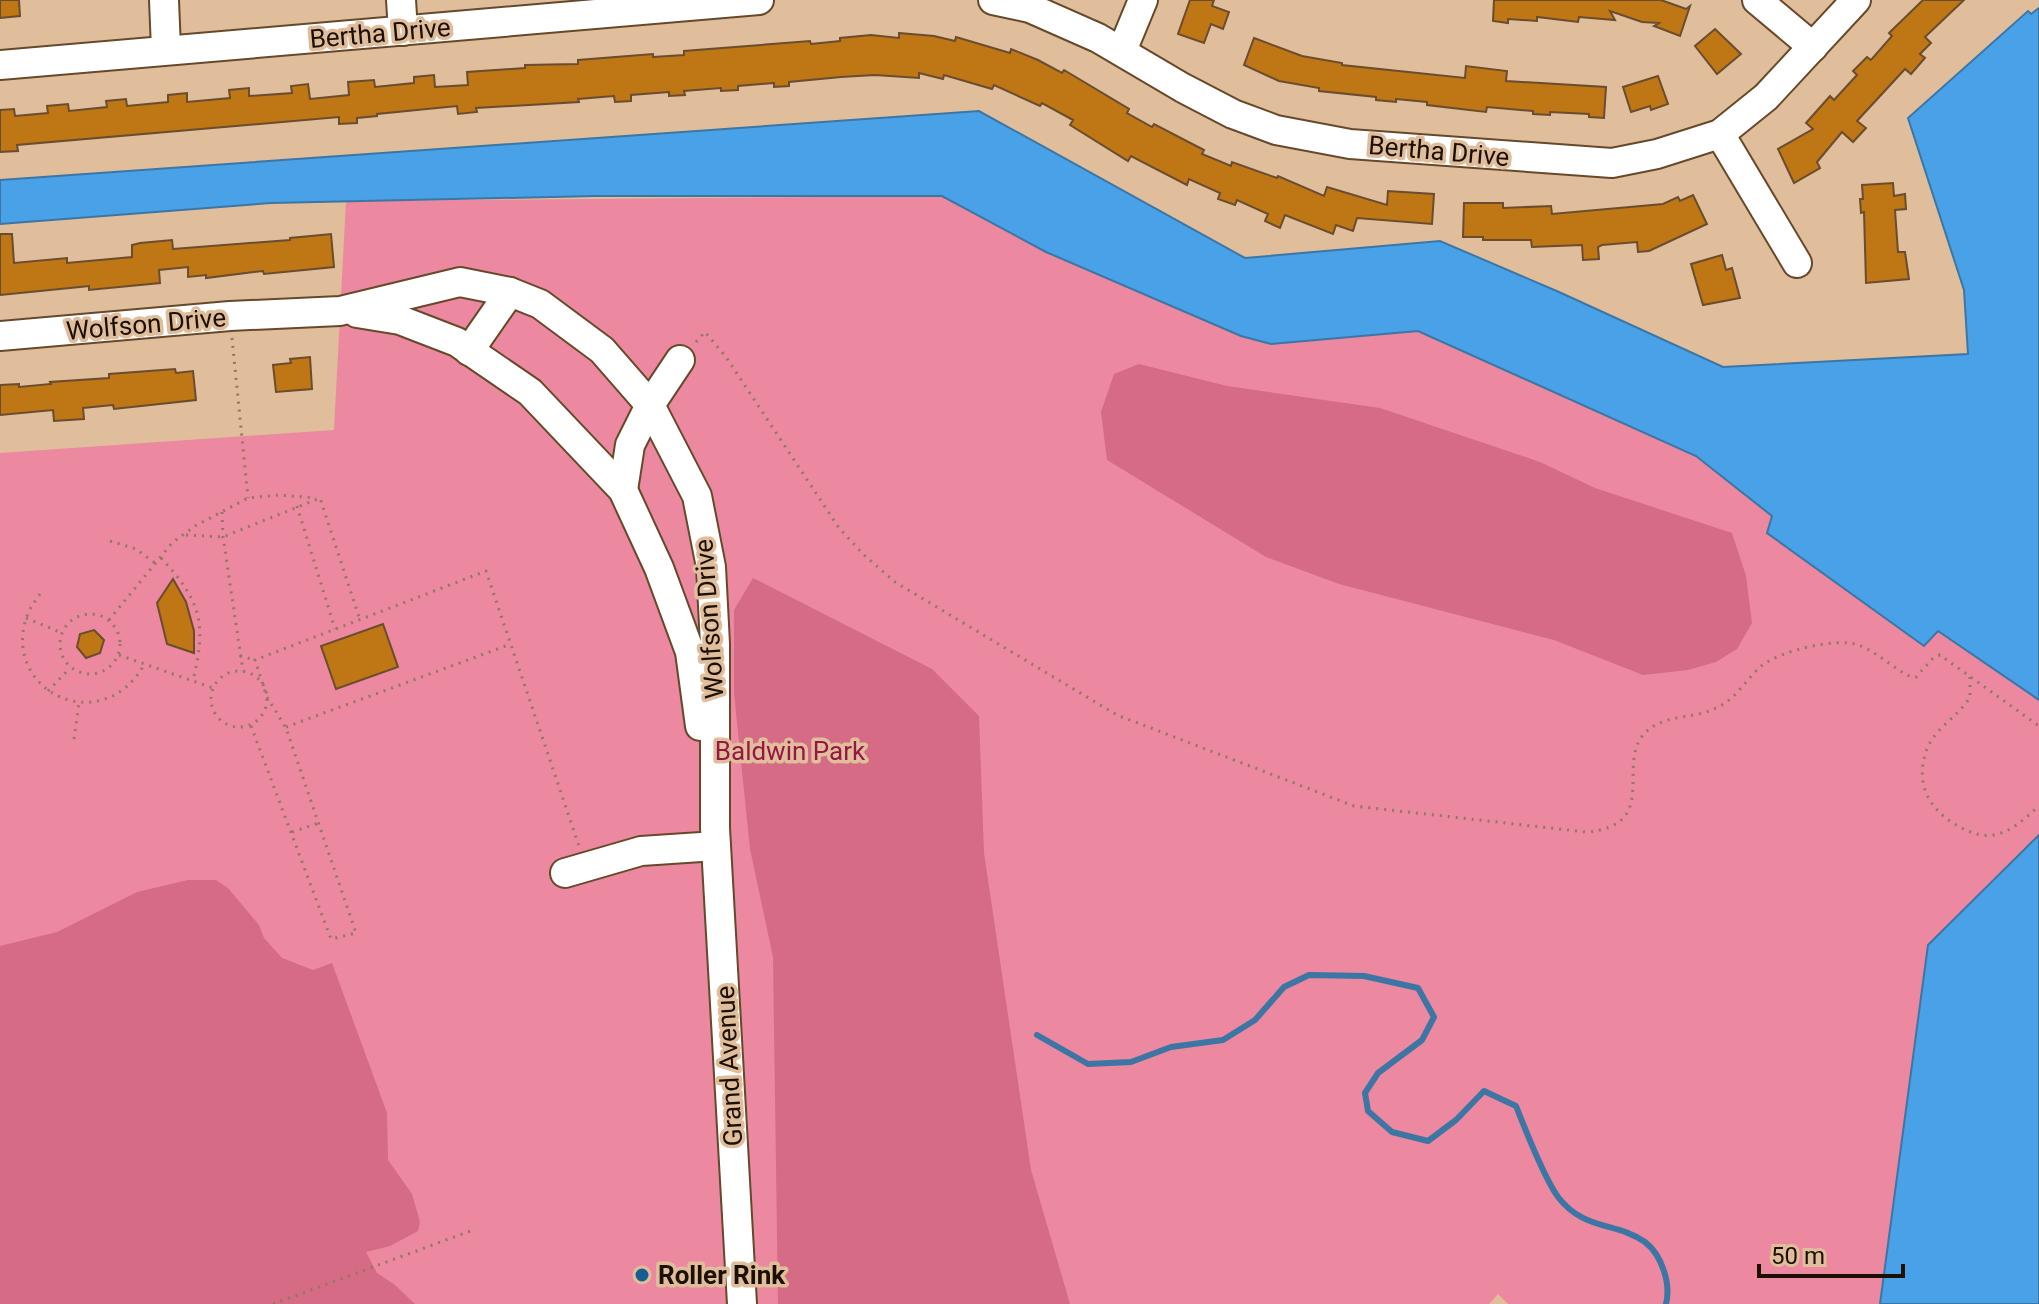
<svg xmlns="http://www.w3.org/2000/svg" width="2039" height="1304" font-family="Roboto,sans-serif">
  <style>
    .green { fill: #ec889f }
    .forest { fill: #d56b85 }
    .water { fill: #49a1e8; stroke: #3c76a4; stroke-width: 2 }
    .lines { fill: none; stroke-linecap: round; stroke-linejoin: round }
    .stream { stroke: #3c76a4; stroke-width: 6 }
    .building { fill: #bf7614; stroke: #6a4c2e; stroke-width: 2 }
    .minor-casing { stroke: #66492a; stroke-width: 32 }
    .path { stroke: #91785f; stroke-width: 3; stroke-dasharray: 2 6; stroke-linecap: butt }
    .minor { stroke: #fff; stroke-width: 28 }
    .poi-dot { fill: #165d91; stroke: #e0be9c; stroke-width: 3 }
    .labels { text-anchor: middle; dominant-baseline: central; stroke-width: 7; stroke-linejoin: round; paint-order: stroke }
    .street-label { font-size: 26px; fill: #1c1005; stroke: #e0be9c }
    .park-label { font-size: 26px; fill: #981646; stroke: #e0be9c }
    .poi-label { font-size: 26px; font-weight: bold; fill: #1c1005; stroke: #e0be9c; text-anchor: start }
  </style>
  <rect width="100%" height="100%" fill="#e0be9c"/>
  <polygon class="green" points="942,196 1083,268 1241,336 1271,344 1418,331 1696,456 1772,516 1923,646 1937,631 2039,700 2039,835 1928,946 1880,1304 1508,1304 1498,1294 1489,1304 0,1304 0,453 334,430 346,201"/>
  <g class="forest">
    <polygon points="1139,364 1227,386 1380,408 1540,462 1595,488 1732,533 1746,576 1752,623 1737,649 1716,662 1688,670 1643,675 1554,640 1339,584 1266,557 1107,460 1101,412 1114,374"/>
    <polygon points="753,578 932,669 979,716 984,853 1031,1170 1070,1304 778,1304 773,957 750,849 734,693 734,610"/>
    <polygon points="188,880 216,880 228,888 259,925 264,938 282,958 313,970 332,963 387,1113 388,1160 412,1194 420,1222 418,1231 390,1246 366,1252 377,1273 395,1285 415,1304 0,1304 0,946 57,932 137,892"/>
  </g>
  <g class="water">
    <polygon points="2039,8 2039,700 1938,631 1924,646 1767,533 1772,516 1696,456 1418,331 1271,344 1241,336 1046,252 942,196 596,196 271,203 0,224 0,180 979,111 1245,258 1440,241 1559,292 1723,367 1968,354 1964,290 1908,118 2028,11 2031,14"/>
    <polygon points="2039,835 2039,1304 1880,1304 1928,945"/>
  </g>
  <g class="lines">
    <path class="stream" d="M 1037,1035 L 1088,1064 L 1131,1062 L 1171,1047 L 1223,1040 L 1255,1020 L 1284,987 L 1309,975 L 1364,976 L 1418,988 L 1434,1017 L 1422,1040 L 1378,1073 L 1365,1093 L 1368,1111 L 1392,1132 L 1428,1141 L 1456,1120 L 1484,1091 L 1516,1106 C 1526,1131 1543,1176 1558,1197 C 1584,1231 1617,1222 1645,1242 C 1662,1255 1671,1284 1666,1304"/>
  </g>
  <g class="building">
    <polygon points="0,0 19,0 20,16 0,18"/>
    <polygon points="1190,0 1214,0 1212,6 1229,12 1223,29 1211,24 1204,43 1178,34"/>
    <polygon points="1494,0 1661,0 1686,9 1690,6 1680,36 1654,26 1659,23 1642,22 1610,11 1615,20 1579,17 1578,22 1537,17 1537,21 1508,19 1508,23 1493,21"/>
    <polygon points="1923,0 1964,0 1925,37 1931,43 1920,54 1925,58 1911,74 1905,69 1857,121 1866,128 1853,142 1842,132 1817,162 1820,168 1794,183 1778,149 1813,129 1806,123 1830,96 1834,100 1857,75 1853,71 1867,57 1871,60 1892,36 1889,33"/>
    <polygon points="1715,29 1741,54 1717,74 1695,46"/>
    <polygon points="899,33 934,36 955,41 956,37 1010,53 1011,49 1038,60 1062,73 1064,70 1129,109 1127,113 1152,127 1154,124 1204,150 1202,154 1231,166 1232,162 1277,178 1278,176 1324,196 1327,187 1387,205 1388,191 1434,194 1432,224 1357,218 1353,231 1336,225 1333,234 1285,215 1280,228 1265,221 1268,214 1237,200 1235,205 1218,199 1220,193 1189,179 1187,185 1131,156 1128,161 1070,125 1073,120 1042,103 1040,106 994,85 992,89 944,75 943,79 919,73 919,78 875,75 841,77 789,82 789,86 774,87 774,83 738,86 738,90 721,91 721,88 684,91 685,95 669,96 669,92 631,95 631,101 615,102 614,96 578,99 579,102 476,108 477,112 458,114 457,106 377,114 377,116 357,118 357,123 339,124 339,117 17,145 18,151 0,152 0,110 14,109 15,116 48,113 47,106 68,104 69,111 107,107 106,101 126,99 127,106 168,102 168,95 187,93 187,102 230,98 229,90 249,88 249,96 292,93 291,86 308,84 310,99 349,95 348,82 374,80 375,87 414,83 414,77 434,75 435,87 468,85 467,72 525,68 525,65 578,64 578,60 653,54 653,57 684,55 684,51 810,41 811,44 840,41 840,38 871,35 899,38"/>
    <polygon points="1254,38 1302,56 1342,63 1342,65 1465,78 1466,66 1507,71 1506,81 1606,87 1604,118 1589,117 1589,114 1550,112 1550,115 1533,114 1533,111 1487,107 1486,112 1427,105 1427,102 1396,99 1396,102 1376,100 1376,97 1319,91 1319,88 1279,81 1244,65"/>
    <polygon points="1658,76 1668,104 1651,110 1650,106 1631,112 1623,87"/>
    <polygon points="1893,183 1894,196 1905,194 1906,209 1895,210 1898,252 1905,252 1909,279 1866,283 1864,212 1861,213 1860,199 1863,199 1862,185"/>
    <polygon points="1693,195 1707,224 1649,251 1638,252 1637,242 1602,245 1598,247 1599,259 1583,260 1582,245 1532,247 1531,240 1483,240 1483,237 1463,237 1464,203 1503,203 1503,208 1551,206 1552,214 1663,204 1678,197 1680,201"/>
    <polygon points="0,234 12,234 14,263 67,258 67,263 132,257 132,245 140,243 172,240 173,249 290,240 290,238 331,234 334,267 264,274 263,271 206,278 206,275 188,277 188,267 159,270 160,283 89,290 89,286 80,287 0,295"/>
    <polygon points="1722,255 1726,270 1732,268 1740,298 1703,305 1691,264"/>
    <polygon points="310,357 312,389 276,392 273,365 291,363 290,359"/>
    <polygon points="175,369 176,373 193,371 196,400 114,409 113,405 83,408 84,419 54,421 53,410 0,415 0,385 19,384 19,387 51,384 50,382 109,378 109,374"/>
    <polygon points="173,579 186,602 194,631 194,653 167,644 157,603"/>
    <polygon points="383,624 398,667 336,689 321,646"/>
    <polygon points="94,630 104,640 100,653 86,658 77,647 80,634"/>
  </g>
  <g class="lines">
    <defs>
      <g id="minor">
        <polyline points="164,0 166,49"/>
        <polyline points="401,0 403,31"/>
        <polyline points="993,0 1030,8 1098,38 1183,88 1233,114 1276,130 1350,144 1612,163 1657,154 1720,134 1766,97 1856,0"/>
        <polyline points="1757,0 1813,47"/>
        <polyline points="1122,51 1143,0"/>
        <polyline points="0,65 759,0"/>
        <polyline points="1720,134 1797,263"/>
        <polyline points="357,313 400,320 457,342 530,392 623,490 659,568 690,652 700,726"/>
        <polyline points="0,336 230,316 340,311 460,282 510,292 540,304 602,350 650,405 697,496 711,567 715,644 715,828 742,1304"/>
        <polyline points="469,351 510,292"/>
        <polyline points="623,490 630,445 650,405 680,360"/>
        <polyline points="565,873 641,851 716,846"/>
      </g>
    </defs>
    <use href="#minor" class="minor-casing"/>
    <g class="path">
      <polyline points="232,338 248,498"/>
      <path d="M 696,342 L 705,332 L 726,357 L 839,528 L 864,555 L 895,582 L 1117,715 L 1354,806 L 1586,832 C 1660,826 1617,767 1643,735 C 1662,713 1693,720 1716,708 C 1735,700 1745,681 1760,667 C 1778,651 1837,637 1859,645 C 1878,653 1893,668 1911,677 L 1916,677 L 1933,658 L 1940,655 L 2039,726"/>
      <polyline points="297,506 335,629"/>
      <polyline points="222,512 223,537 243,671"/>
      <polyline points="186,535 223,537 320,498 360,620"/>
      <polyline points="110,541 136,549 155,563"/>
      <path d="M 161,558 C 201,601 207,623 193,680"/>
      <path d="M 40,594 C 35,601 30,608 27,616 C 0,691 103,741 145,663"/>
      <circle cx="90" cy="644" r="30"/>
      <polyline points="26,618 62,633"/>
      <polyline points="109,620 172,543 195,526 248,498 279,495 316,498"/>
      <polyline points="119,655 213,688"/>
      <polyline points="240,656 255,660"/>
      <circle cx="239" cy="699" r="28"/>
      <path d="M 1970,677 L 1970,697 C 1959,716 1935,728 1927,749 C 1914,783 1929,810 1958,826 C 1969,832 1980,837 1993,835 C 2012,832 2025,818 2039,806"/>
      <polyline points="48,691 70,668"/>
      <polyline points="251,726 331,939 356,933 286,728 267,697 255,660 486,571 579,846"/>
      <polyline points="286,727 511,644"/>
      <polyline points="74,739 79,703"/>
      <polyline points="292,832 319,823"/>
      <polyline points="273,1304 473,1230"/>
    </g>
    <use href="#minor" class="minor"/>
  </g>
  <circle class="poi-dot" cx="642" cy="1275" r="8"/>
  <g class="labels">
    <g class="street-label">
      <text transform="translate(380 33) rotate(-5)">Bertha Drive</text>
      <text transform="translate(1439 151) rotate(5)">Bertha Drive</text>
      <text transform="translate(146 324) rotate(-5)">Wolfson Drive</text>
      <text transform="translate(709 619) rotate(-94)">Wolfson Drive</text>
      <text transform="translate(729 1066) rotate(-93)">Grand Avenue</text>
    </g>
    <g class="park-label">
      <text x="790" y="751">Baldwin Park</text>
    </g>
    <g class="poi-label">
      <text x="658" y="1275">Roller Rink</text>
    </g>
  </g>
  <path d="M1759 1264v12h144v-12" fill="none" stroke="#1c1005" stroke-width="4"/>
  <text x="1771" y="1264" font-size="24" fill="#1c1005" stroke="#e0be9c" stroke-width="6" paint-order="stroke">50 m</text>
</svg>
